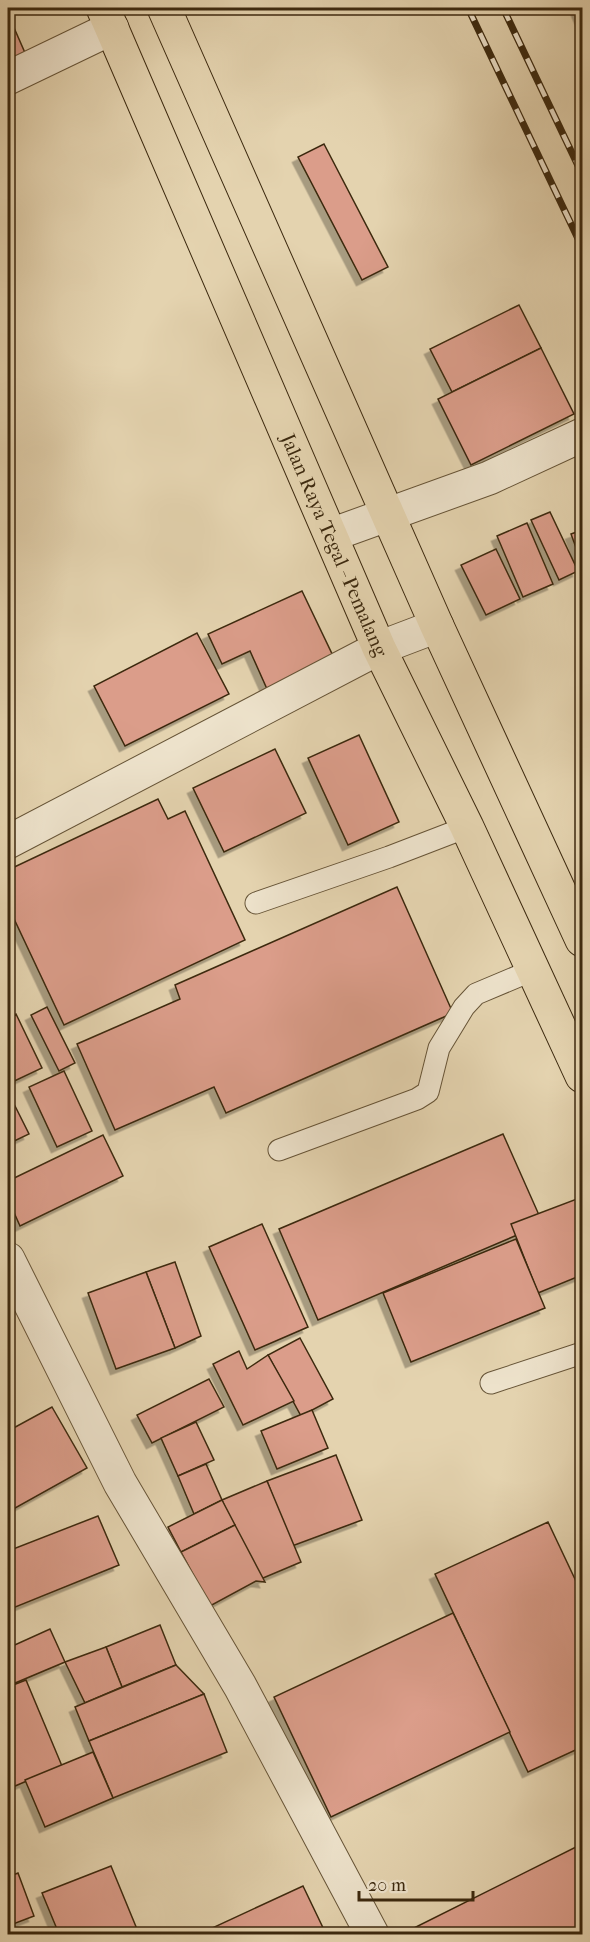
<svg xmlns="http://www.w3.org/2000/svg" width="590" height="1942" font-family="'IM FELL French Canon',serif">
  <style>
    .building { fill: #db9d8a; stroke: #3c290f; stroke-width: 1.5; filter: url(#shadow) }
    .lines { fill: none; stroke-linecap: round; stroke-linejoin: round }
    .lane-casing { stroke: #665437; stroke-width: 23 }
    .street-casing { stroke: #665437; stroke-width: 35 }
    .highway-casing { stroke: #3c290f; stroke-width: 35 }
    .lane { stroke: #ede2cb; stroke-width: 21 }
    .street { stroke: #ede2cb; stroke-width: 33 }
    .highway { stroke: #e4d3af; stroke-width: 33 }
    .rail-casing { stroke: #3c290f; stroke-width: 7 }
    .rail { stroke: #ede2cb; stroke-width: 4.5; stroke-dasharray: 14; stroke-linecap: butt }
    .labels { text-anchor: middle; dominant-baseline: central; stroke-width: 6; stroke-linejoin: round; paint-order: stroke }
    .street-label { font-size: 20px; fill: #3c290f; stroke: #ede2cb }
  </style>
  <defs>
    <filter id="shadow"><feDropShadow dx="-5.5" dy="5.5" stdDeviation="0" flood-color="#0004"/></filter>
  </defs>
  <rect width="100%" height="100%" fill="#e4d3af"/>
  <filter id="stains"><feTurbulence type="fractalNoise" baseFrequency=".00333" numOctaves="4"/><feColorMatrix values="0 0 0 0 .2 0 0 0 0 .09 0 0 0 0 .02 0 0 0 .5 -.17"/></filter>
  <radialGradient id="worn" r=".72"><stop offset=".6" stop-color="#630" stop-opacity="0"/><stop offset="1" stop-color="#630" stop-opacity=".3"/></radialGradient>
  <g class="building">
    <polygon points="576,8 582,8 582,22"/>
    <polygon points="8,14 29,62 8,72"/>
    <polygon points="324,144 388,267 362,280 298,157"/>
    <polygon points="519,305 541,348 452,392 430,349"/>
    <polygon points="541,348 574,414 471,465 438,399"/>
    <polygon points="550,512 578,571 559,580 531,520"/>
    <polygon points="527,523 553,584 523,597 497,536"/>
    <polygon points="582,530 582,564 571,534"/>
    <polygon points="496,549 520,599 486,615 461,565"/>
    <polygon points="302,591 334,658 267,689 250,651 222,664 208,634"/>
    <polygon points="197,633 229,694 125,746 94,686"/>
    <polygon points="359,735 399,822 348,845 308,758"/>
    <polygon points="275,749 306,813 224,852 193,788"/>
    <polygon points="158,799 168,819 185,811 245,940 64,1025 8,906 8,870"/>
    <polygon points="397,887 453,1013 226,1113 214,1087 115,1130 77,1044 180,999 175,985"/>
    <polygon points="47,1007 75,1063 59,1071 31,1015"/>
    <polygon points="16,1014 42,1068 8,1084 8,1018"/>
    <polygon points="64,1071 92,1131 57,1147 29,1087"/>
    <polygon points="10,1096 29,1134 8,1144 8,1097"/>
    <polygon points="503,1134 543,1224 318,1320 279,1229"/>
    <polygon points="103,1135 123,1176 20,1226 8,1199 8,1181"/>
    <polygon points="582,1197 582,1275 538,1293 511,1224"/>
    <polygon points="262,1224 308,1327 255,1350 209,1247"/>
    <polygon points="516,1239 545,1308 411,1362 383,1293"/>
    <polygon points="175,1262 201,1336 175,1348 146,1272"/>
    <polygon points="146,1272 175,1348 116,1369 88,1293"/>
    <polygon points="300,1338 333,1399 301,1416 268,1355"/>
    <polygon points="239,1351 247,1369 268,1355 294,1401 243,1425 213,1364"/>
    <polygon points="209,1379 224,1407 152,1443 137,1415"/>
    <polygon points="52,1407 87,1468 8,1512 8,1431"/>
    <polygon points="312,1410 328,1448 277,1469 261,1431"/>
    <polygon points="196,1422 214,1460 178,1476 161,1438"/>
    <polygon points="336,1455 362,1520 292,1546 267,1481"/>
    <polygon points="206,1464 222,1500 194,1514 178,1476"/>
    <polygon points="267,1481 301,1562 256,1581 222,1500"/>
    <polygon points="222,1500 235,1525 181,1552 168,1527"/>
    <polygon points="98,1516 119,1565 8,1610 8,1551"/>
    <polygon points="548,1522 582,1594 582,1747 528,1772 435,1574"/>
    <polygon points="235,1525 265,1582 256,1581 210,1606 181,1552"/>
    <polygon points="453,1613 510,1732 331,1817 274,1697"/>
    <polygon points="160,1625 176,1665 122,1687 106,1647"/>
    <polygon points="50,1629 65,1662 8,1686 8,1648"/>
    <polygon points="106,1647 122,1687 85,1703 65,1662"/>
    <polygon points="176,1665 204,1694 89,1741 75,1707"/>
    <polygon points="26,1680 62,1766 8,1789 8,1687"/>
    <polygon points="204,1694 227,1752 113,1798 89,1741"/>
    <polygon points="93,1752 113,1798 45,1827 25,1780"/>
    <polygon points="582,1844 582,1934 402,1934"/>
    <polygon points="111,1866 139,1934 59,1934 42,1893"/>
    <polygon points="18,1873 34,1916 8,1926 8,1877"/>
    <polygon points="303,1886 326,1934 213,1934 210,1929"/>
  </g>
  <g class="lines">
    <defs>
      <g id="lane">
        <polyline points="256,903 389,857 467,827"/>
        <polyline points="279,1150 417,1099 428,1092 439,1048 464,1007 476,994 533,970"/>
        <polyline points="491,1383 582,1353"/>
      </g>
      <g id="street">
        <polyline points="8,78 112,28"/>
        <polyline points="331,535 489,478 582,435"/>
        <polyline points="8,842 379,648 437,626"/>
        <polyline points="8,1259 120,1483 240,1686 372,1934"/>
      </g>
      <g id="highway">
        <path id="s1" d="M 103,8 L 379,648 L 467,827 L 582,1076"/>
        <polyline points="164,8 437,626 582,940"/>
      </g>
    </defs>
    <use href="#lane" class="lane-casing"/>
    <use href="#street" class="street-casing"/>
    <use href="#highway" class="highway-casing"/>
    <use href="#lane" class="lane"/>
    <use href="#street" class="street"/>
    <use href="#highway" class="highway"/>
    <defs>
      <g id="rail">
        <polyline points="468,8 582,247"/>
        <polyline points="503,8 582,174"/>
      </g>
    </defs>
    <use href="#rail" class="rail-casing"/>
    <use href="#rail" class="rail"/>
  </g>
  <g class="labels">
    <g class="street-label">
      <text stroke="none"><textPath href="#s1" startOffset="585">Jalan Raya Tegal - Pemalang</textPath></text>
    </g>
  </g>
  <rect width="590" height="1942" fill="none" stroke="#e4d3af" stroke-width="30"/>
  <rect x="9" y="9" width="572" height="1924" fill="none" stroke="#3c290f" stroke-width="3"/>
  <rect x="15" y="15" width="560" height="1912" fill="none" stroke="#3c290f" stroke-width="1.5"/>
  <path d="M359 1891v9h114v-9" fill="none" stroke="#3c290f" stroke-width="3"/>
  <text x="368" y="1891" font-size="18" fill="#3c290f" stroke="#ede2cb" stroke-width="4.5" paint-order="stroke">20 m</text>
  <rect width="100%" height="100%" filter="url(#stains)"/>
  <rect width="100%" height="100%" fill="url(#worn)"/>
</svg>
